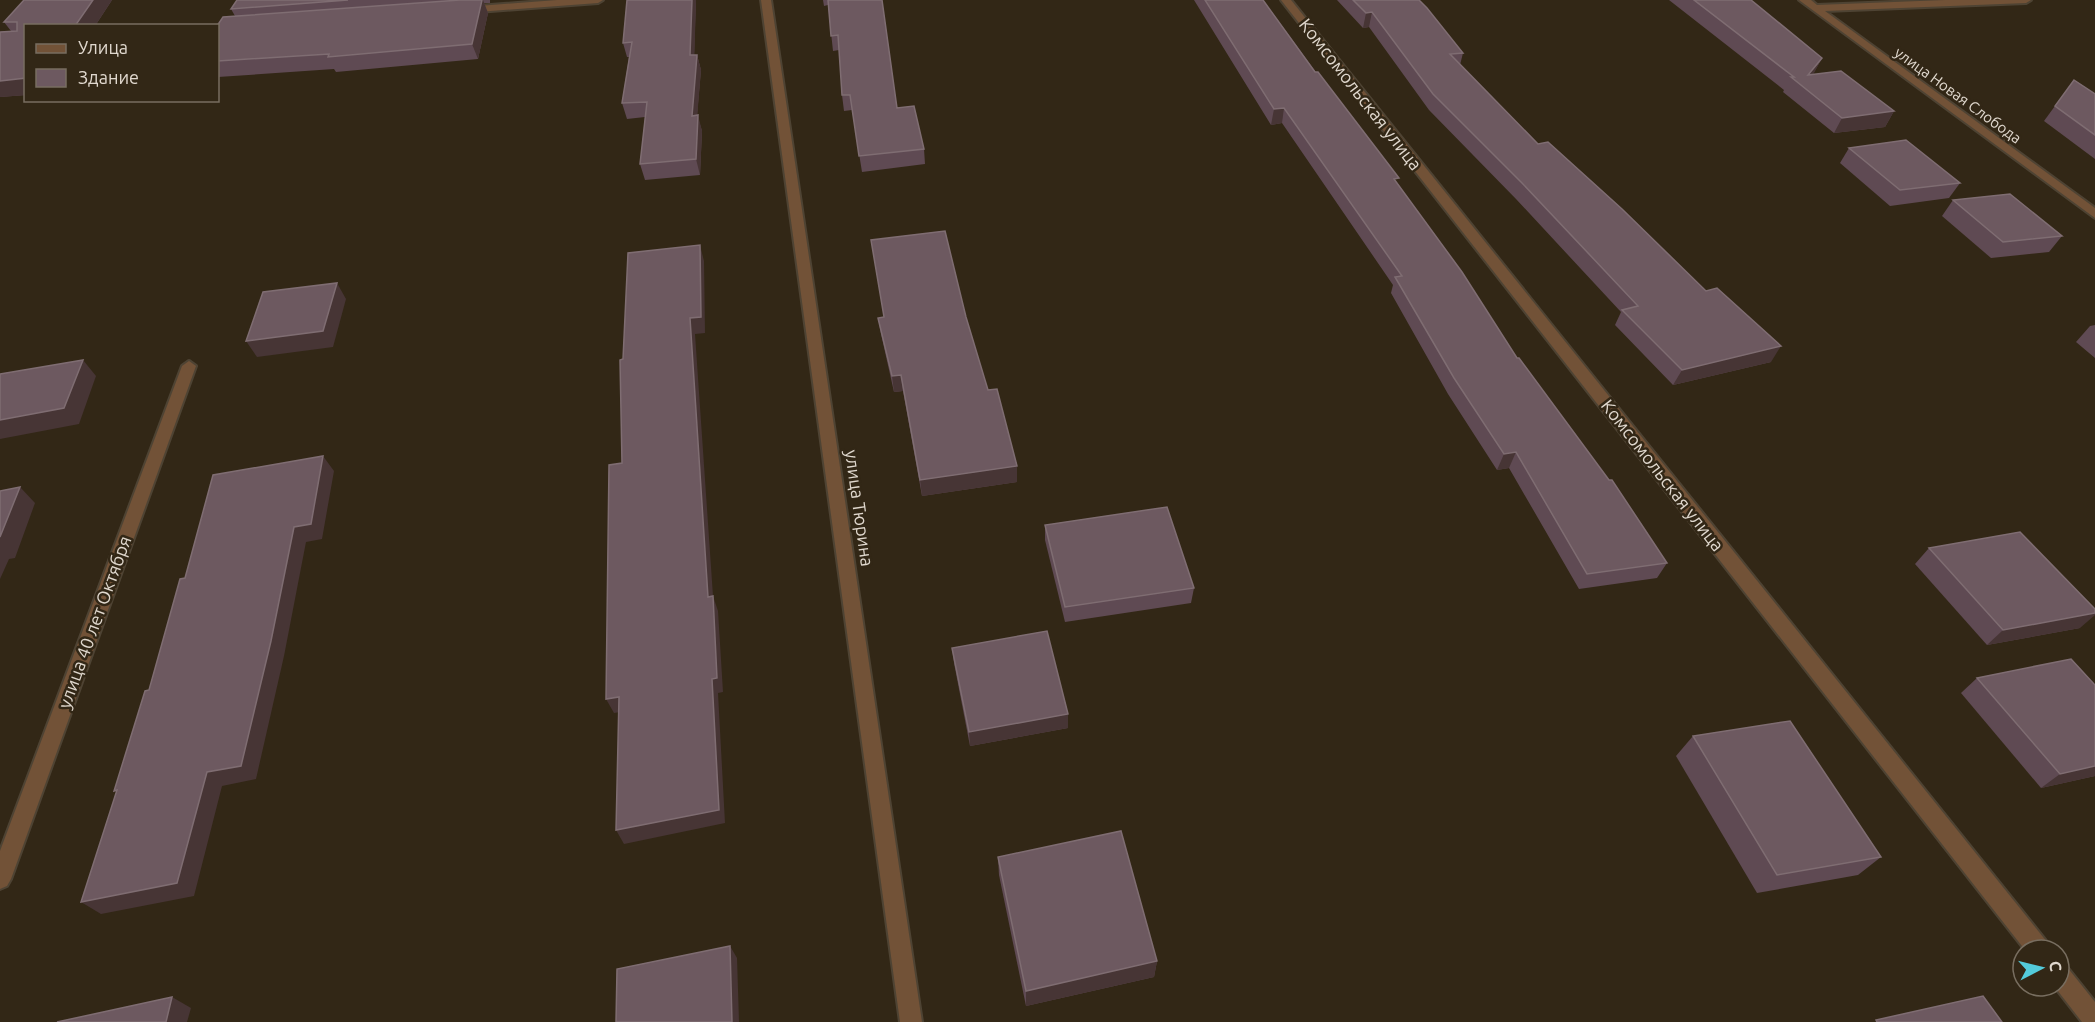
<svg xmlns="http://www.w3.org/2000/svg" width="2095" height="1022" font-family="Ubuntu,sans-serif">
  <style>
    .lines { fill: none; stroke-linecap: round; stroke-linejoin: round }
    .minor-casing { stroke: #4e4333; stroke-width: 4 }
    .tertiary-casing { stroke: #4e4333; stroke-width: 4 }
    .minor { fill: #725237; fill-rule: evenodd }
    .tertiary { fill: #725237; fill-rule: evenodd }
    .wall { fill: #5f4a53 }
    .shaded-wall { fill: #473535 }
    .building { fill: #6d5960; stroke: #7f6d72; stroke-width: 1.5 }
    .labels { text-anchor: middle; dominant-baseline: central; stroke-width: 5; stroke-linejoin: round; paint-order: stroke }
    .far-street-label { font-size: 15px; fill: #e0d8ce; stroke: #322716 }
    .street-label { font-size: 18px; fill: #e0d8ce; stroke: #322716 }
  </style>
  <rect width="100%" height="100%" fill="#322716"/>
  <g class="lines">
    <defs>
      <g id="minor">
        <polygon points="557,0 603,0 598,3 465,13 460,10 465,7"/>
        <polygon points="1281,0 1291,0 2047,942 2050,950 2025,950"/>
        <polygon points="1799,0 1811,0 1817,5 1945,0 2031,0 2026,3 1825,11 2095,208 2095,218"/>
        <polygon points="189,361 196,366 11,879 7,886 0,889 0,851 182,366"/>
        <polygon points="2059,964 2067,967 2095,1002 2095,1022 2082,1022 2054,986 2059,986"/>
      </g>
      <polygon id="tertiary" points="761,0 771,0 922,1022 900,1022"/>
    </defs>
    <use href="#minor" class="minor-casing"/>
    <use href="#tertiary" class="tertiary-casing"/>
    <use href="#minor" class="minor"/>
    <use href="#tertiary" class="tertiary"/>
  </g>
  <g class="wall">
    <polygon points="112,0 95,26 26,26 26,95 0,97 0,32 11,31 4,22"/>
    <polygon points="237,0 490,0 490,3 484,3 488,13 478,59 336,72 334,69 218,77 218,26 235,16 231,9"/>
    <polygon points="627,0 696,0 694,55 697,55 701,70 697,115 702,131 700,175 645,180 640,164 645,117 627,119 622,103 629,57 627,57 623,43"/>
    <polygon points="823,0 882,0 897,108 924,149 925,164 862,172 852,110 844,111 842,95 839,50 833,51 828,5 824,6"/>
    <polygon points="1194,0 1263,0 1398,184 1517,358 1667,563 1657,578 1579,589 1509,468 1497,470 1448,394 1391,293 1393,285 1282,123 1271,125"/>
    <polygon points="1337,0 1419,0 1463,53 1460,65 1538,144 1771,362 1673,385 1615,325 1621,312 1516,199 1429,110 1369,27 1363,28"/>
    <polygon points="1669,0 1751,0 1822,58 1813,74 1894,111 1885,127 1834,133 1783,92 1784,90"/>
    <polygon points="2074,80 2095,94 2095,159 2044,121"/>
    <polygon points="1849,148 1960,183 1949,198 1890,206 1840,163"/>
    <polygon points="1953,200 2062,236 2049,252 1991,258 1942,216"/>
    <polygon points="871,240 966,317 988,390 1017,466 1017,482 922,496 903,391 894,392 881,334 878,318 884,317"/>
    <polygon points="2095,325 2095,358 2076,342 2090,326"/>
    <polygon points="1045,525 1194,588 1191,603 1065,622 1045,540"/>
    <polygon points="1929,548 2080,628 1987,645 1915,564"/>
    <polygon points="952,648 1068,714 1068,728 970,746 954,663"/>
    <polygon points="1977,678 2095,776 2041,788 1961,693"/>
    <polygon points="1693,736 1881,857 1858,875 1757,893 1676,756"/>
    <polygon points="998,857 1157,961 1154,977 1026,1006 999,875"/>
  </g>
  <g class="shaded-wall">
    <polygon points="93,0 112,0 95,26 75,26"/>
    <polygon points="482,0 483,0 488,13 478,59 472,44"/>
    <polygon points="692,0 696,0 694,70 690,55"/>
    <polygon points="1372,12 1369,27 1363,28 1366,13"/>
    <polygon points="697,55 701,70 696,131 692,116"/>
    <polygon points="1822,58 1814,73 1803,87 1808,75"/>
    <polygon points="26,78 26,95 0,97 0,81"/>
    <polygon points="1284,108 1282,123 1271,125 1274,109"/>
    <polygon points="1894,111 1885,127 1834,133 1842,118"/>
    <polygon points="698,115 702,131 700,175 696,159"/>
    <polygon points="700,245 704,261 705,333 695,334 713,596 718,611 723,692 718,693 725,823 624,844 616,830 708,597 690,318"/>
    <polygon points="337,283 346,299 333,347 257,357 246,341"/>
    <polygon points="1781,346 1771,362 1673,385 1682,370"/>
    <polygon points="83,360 96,376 79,424 0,439 0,420"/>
    <polygon points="901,375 903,391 894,392 892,376"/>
    <polygon points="1516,452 1509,468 1497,470 1504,454"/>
    <polygon points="323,456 334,471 322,539 306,542 284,656 256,779 222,786 194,896 101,914 81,902 207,772 294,527"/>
    <polygon points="1017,466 1017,482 922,496 920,480"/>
    <polygon points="20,487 35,503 15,558 9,559 0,579 0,537"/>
    <polygon points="2095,613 2095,615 2080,628 1987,645 2003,630"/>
    <polygon points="619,697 627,711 614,713 606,699"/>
    <polygon points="1068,714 1068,728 970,746 969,732"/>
    <polygon points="2095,766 2095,776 2041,788 2060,774"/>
    <polygon points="730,946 737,958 739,1022 732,1022"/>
    <polygon points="1157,961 1154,977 1026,1006 1026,991"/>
    <polygon points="172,997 191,1008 187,1022 166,1022"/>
  </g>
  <g class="building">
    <polygon points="24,0 93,0 75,26 26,26 26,78 0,81 0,32 17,31 17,22 4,22"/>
    <polygon points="237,0 348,0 231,9"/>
    <polygon points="460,0 482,0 472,44 328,57 329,54 218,61 217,26 223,17"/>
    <polygon points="627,0 692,0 690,55 697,55 692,116 698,115 696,159 640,164 647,102 622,103 632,42 623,43"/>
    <polygon points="828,0 882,0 897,108 914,106 924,149 859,156 850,95 842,95 838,35 831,36"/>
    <polygon points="1205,0 1263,0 1315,72 1318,72 1399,178 1394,179 1462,272 1517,358 1519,358 1609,480 1612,480 1667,563 1587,574 1516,452 1504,454 1454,378 1395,277 1402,276 1284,108 1274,109"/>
    <polygon points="1353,0 1419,0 1427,8 1463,53 1450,54 1538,144 1548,142 1622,209 1706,291 1717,288 1781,346 1682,370 1622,310 1638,306 1522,183 1433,94 1372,12 1366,13"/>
    <polygon points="1694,0 1751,0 1822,58 1808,75 1841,71 1894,111 1842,118 1791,77 1794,77"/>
    <polygon points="2074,80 2095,94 2095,135 2055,106"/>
    <polygon points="1906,140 1960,183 1900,190 1849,148"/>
    <polygon points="2010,194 2062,236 2003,242 1953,200"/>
    <polygon points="945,231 966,317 988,390 997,389 1017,466 920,480 901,375 892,376 878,318 884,317 871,240"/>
    <polygon points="700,245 701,317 690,318 708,597 713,596 717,678 712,679 719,810 616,830 619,697 606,699 609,465 622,463 620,360 623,359 628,253"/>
    <polygon points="337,283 323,331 246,341 263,292"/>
    <polygon points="83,360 64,408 0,420 0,374"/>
    <polygon points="323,456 311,524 294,527 271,641 241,766 207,772 177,883 81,902 117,790 114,791 145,691 149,690 180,579 185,578 213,475"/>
    <polygon points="20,487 0,537 0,491"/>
    <polygon points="1167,507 1194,588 1065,607 1045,525"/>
    <polygon points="2020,532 2095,609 2095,613 2003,630 1929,548"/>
    <polygon points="1047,631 1068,714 969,732 952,648"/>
    <polygon points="2071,659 2095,685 2095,766 2060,774 1977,678"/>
    <polygon points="1790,721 1881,857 1777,875 1693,736"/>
    <polygon points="1121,831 1157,961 1026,991 998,857"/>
    <polygon points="730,946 732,1022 616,1022 617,969"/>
    <polygon points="1983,996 2002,1022 1877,1022 1876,1020"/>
    <polygon points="172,997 166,1022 57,1022"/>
  </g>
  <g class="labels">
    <g class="far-street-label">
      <text transform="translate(1958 95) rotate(36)">улица Новая Слобода</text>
    </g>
    <g class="street-label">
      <text transform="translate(1361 94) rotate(52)">Комсомольская улица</text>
      <text transform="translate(1663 475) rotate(52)">Комсомольская улица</text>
      <text transform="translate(860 508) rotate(82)">улица Тюрина</text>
      <text transform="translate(94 622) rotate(-70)">улица 40 лет Октября</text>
    </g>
  </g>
  <rect x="24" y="24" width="195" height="78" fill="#322716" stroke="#786e60" stroke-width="1.5"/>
  <rect x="36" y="44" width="30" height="9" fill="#725237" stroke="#786e60" stroke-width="1.5"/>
  <text x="78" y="54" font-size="18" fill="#e0d8ce">Улица</text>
  <rect x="36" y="69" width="30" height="18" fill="#6d5960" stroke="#786e60" stroke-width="1.5"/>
  <text x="78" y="84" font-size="18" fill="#e0d8ce">Здание</text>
  <g transform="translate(2041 968) rotate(83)"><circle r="28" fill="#322716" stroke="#786e60" stroke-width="1.5"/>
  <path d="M0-4.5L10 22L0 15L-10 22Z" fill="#53cbdb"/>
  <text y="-9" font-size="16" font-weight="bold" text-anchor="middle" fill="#e0d8ce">С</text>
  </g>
</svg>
